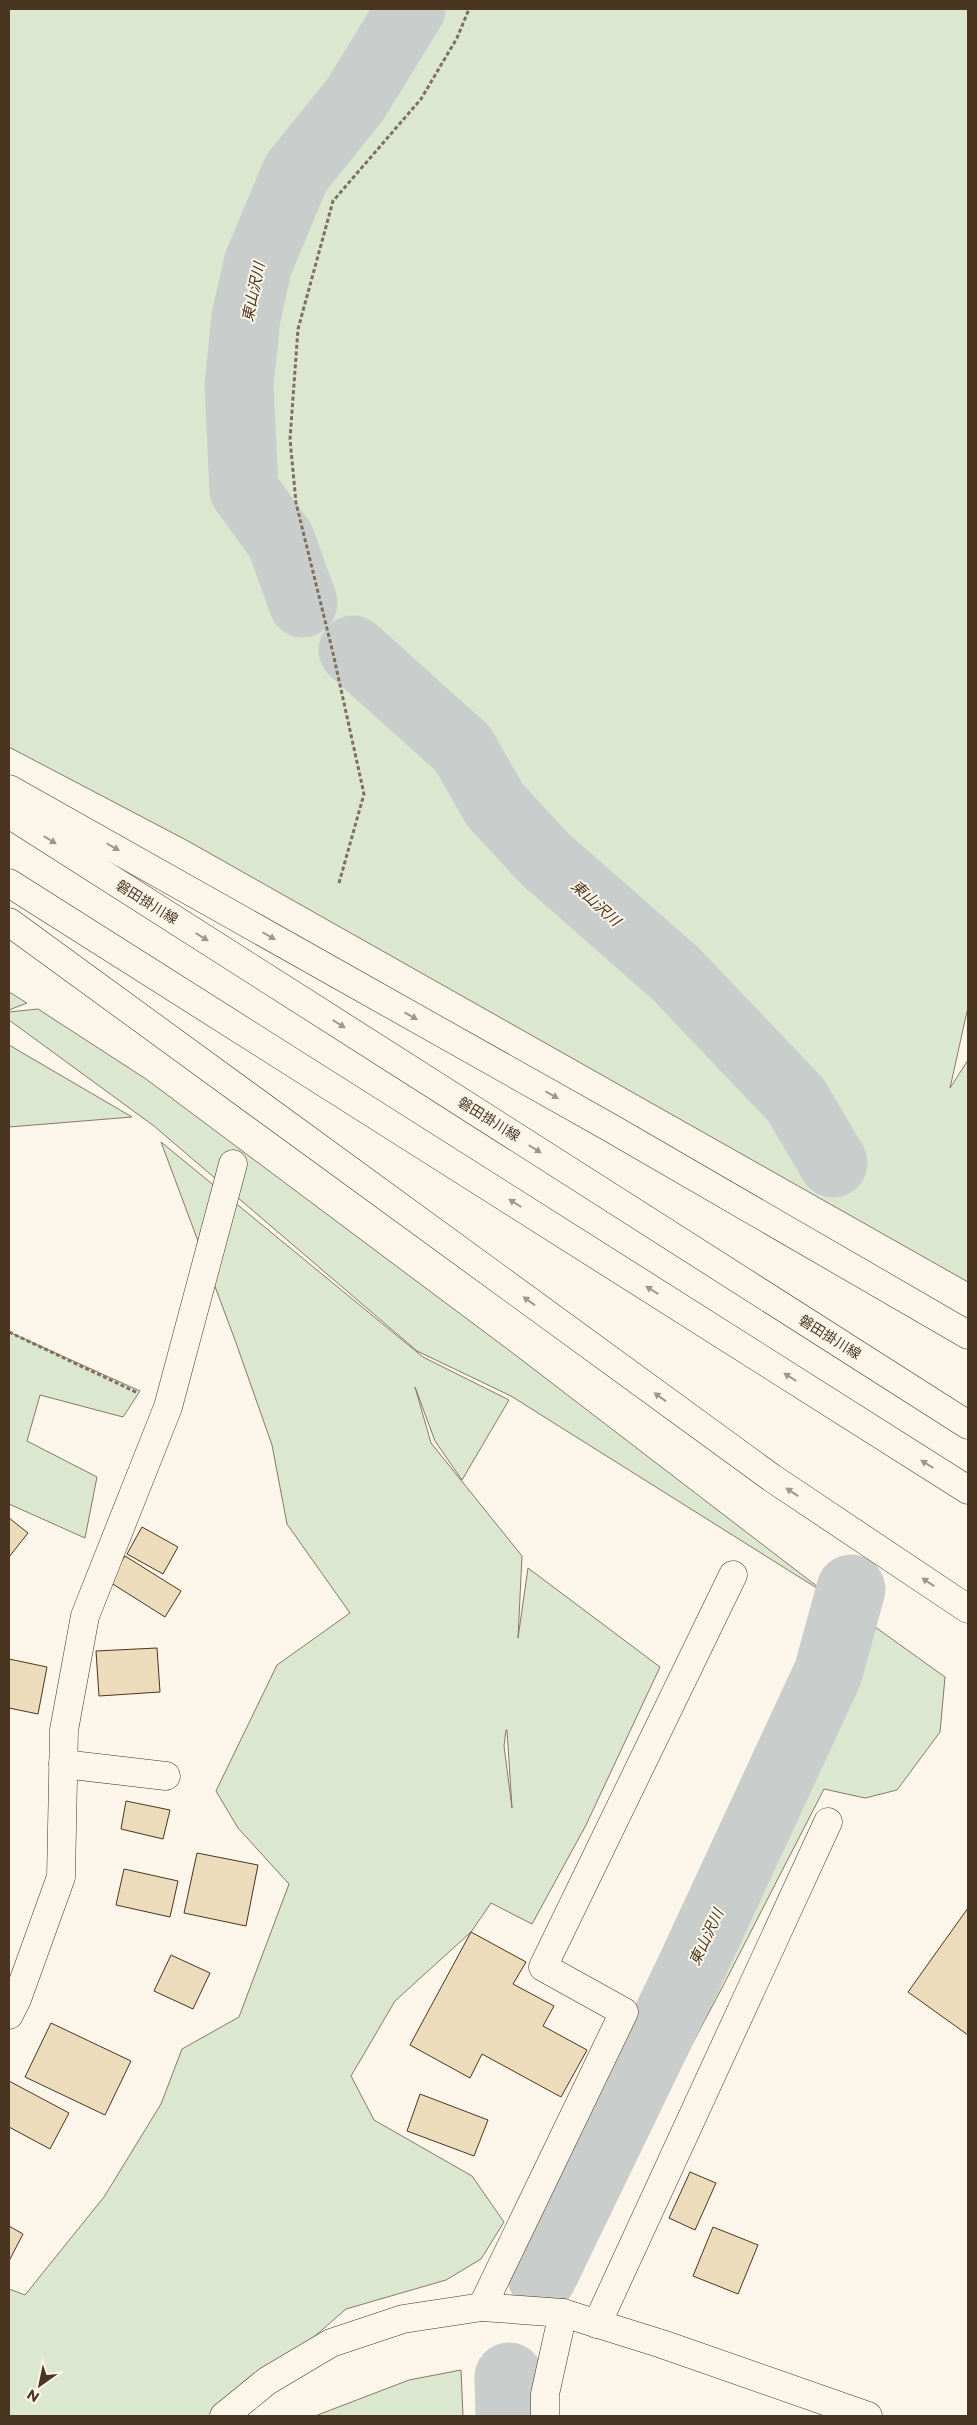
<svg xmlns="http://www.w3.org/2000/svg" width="977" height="2425" font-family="Montserrat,'Noto Sans JP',sans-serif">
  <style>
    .green { fill: #dce7d0; stroke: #887966; fill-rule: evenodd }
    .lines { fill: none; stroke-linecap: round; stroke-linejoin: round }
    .river { stroke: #c9cecd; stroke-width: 69 }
    .building { fill: #ecdcbc; stroke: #4a3520 }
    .street-casing { stroke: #4a3520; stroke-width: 29 }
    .secondary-casing { stroke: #4a3520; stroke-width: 29 }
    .path { stroke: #7f6f5c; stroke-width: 3; stroke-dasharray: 4 2.5; stroke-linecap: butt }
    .street { stroke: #fbf6e9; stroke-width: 28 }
    .secondary { stroke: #fbf6e9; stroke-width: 28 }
    .oneway { fill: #a29684 }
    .labels { text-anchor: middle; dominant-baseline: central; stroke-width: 4; stroke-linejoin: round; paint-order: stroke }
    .street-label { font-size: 14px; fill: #4a3520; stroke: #fbf6e9 }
    .water-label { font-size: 15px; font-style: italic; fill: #4a3520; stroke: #fbf6e9 }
  </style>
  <rect width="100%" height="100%" fill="#fbf6e9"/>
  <g class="green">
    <path d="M 9,9 L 968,9 L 968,1007 L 950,1088 L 968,1060 L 968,1282 L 188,841 L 9,747 ZM 443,722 L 453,722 L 494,773 ZM 615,906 L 688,973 L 829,1140 L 828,1140 Z"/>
    <polygon points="9,992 27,1003 9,1010"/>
    <polygon points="38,1009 146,1079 514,1354 831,1597 511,1396 417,1351 154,1126 9,1020 9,1012"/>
    <polygon points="9,1045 132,1117 9,1127"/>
    <path d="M 161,1142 L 423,1357 L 509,1400 L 462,1480 L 435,1441 L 415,1387 L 431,1443 L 522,1556 L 518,1638 L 528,1568 L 660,1667 L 586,1825 L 532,1924 L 491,1903 L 471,1932 L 395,2001 L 351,2076 L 374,2120 L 472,2176 L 504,2222 L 481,2259 L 446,2280 L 346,2309 L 285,2362 L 210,2416 L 9,2416 L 9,2289 L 25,2295 L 104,2197 L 161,2104 L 182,2049 L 239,2017 L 289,1884 L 238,1828 L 216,1791 L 277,1665 L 350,1613 L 287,1524 L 272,1445 L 235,1340 ZM 506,1730 L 507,1730 L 512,1808 L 504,1746 Z"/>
    <polygon points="9,1332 140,1391 123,1417 40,1395 27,1441 97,1477 85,1538 9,1504"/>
    <polygon points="864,1619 945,1677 940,1732 897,1790 865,1798 824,1789 724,1984 566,2282 510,2276 635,2031 741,1829 829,1635"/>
    <polygon points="461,2370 463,2416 315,2416 409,2380"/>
  </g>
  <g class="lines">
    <g class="river">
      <polyline points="303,603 281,541 244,490 239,385 246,317 258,264 296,173 355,100 411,9"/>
      <polyline points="353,650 463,749 495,805 544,858 676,974 796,1100 833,1163"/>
      <polyline points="542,2277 687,1977 828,1673 851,1589"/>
      <polyline points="509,2377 510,2416"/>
    </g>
  </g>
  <g class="building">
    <polygon points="9,1518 28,1533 9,1557"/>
    <polygon points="142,1527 178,1547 163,1574 127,1554"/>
    <polygon points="125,1556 181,1591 165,1617 108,1581"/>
    <polygon points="157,1648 160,1692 99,1696 96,1651"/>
    <polygon points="9,1659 47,1667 38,1714 9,1708"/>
    <polygon points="126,1801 170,1810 163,1839 121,1829"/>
    <polygon points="197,1853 258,1865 246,1926 184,1913"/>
    <polygon points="124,1869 178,1881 170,1917 116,1905"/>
    <polygon points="968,1908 968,2035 908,1992"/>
    <polygon points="471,1932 526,1962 513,1984 554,2006 543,2026 587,2050 561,2097 482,2054 470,2078 410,2045"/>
    <polygon points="171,1955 210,1973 193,2009 154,1991"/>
    <polygon points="51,2023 131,2061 105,2115 25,2077"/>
    <polygon points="9,2081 69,2113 50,2149 9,2127"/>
    <polygon points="420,2094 488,2120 474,2156 407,2131"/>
    <polygon points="690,2172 716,2183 695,2230 669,2218"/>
    <polygon points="9,2226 23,2234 9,2261"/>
    <polygon points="713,2227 758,2245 738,2294 693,2276"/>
  </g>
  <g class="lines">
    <defs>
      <g id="street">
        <polyline points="63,1764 166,1776"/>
        <polyline points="9,2015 17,1999 61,1877 64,1730 85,1616 168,1407 233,1164"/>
        <polyline points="482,2307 624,2012 543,1967 733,1575"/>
        <polyline points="597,2324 828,1822"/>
        <polyline points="545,2416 545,2394 563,2313"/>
      </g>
      <g id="secondary">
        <polyline points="9,789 609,1127 968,1335"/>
        <polyline points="9,814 968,1425"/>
        <polyline points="9,883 968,1490"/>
        <polyline points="9,922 772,1478 968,1609"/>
        <polyline points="224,2416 267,2381 331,2343 403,2319 482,2307 563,2313 662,2344 868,2416"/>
      </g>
    </defs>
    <use href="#street" class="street-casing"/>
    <use href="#secondary" class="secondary-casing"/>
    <g class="path">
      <polyline points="339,883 364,794 333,653 296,503 290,439 298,329 333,201 421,99 457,38 469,9"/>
      <polyline points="9,1332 138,1393"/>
    </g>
    <use href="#street" class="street"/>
    <use href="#secondary" class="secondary"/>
  </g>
  <defs><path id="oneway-solid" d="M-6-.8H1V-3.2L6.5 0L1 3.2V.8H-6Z" transform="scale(1.25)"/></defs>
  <g class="oneway">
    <use href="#oneway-solid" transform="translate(50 840) rotate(32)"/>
    <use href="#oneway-solid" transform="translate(113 847) rotate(30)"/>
    <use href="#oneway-solid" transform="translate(269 936) rotate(30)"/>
    <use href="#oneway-solid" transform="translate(202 937) rotate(32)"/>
    <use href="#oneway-solid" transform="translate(411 1016) rotate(29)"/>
    <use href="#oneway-solid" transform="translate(339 1024) rotate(32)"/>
    <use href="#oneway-solid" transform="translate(552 1095) rotate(29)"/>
    <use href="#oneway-solid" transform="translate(535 1149) rotate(32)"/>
    <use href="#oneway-solid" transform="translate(515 1203) rotate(-148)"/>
    <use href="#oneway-solid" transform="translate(652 1290) rotate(-148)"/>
    <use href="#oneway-solid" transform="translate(529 1301) rotate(-144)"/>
    <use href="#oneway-solid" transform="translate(790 1377) rotate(-148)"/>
    <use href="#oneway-solid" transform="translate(660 1397) rotate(-144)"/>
    <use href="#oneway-solid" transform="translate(927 1464) rotate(-148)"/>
    <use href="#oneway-solid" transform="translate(792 1492) rotate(-146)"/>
    <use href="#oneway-solid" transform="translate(928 1582) rotate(-146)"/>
  </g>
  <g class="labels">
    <g class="street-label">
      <text transform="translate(147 902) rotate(32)">磐田掛川線</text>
      <text transform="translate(489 1119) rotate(32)">磐田掛川線</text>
      <text transform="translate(830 1337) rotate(32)">磐田掛川線</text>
    </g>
    <g class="water-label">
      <text transform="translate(253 292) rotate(-78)">東山沢川</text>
      <text transform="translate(596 903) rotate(42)">東山沢川</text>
      <text transform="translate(706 1937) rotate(-65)">東山沢川</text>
    </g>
  </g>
  <rect width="977" height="2425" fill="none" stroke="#4a3520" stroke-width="20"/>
  <g transform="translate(40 2385) rotate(213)" stroke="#fbf6e9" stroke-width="4" paint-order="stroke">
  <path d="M0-4L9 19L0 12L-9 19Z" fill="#4a3520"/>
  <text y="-8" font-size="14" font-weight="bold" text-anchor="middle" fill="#4a3520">N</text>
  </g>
</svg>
